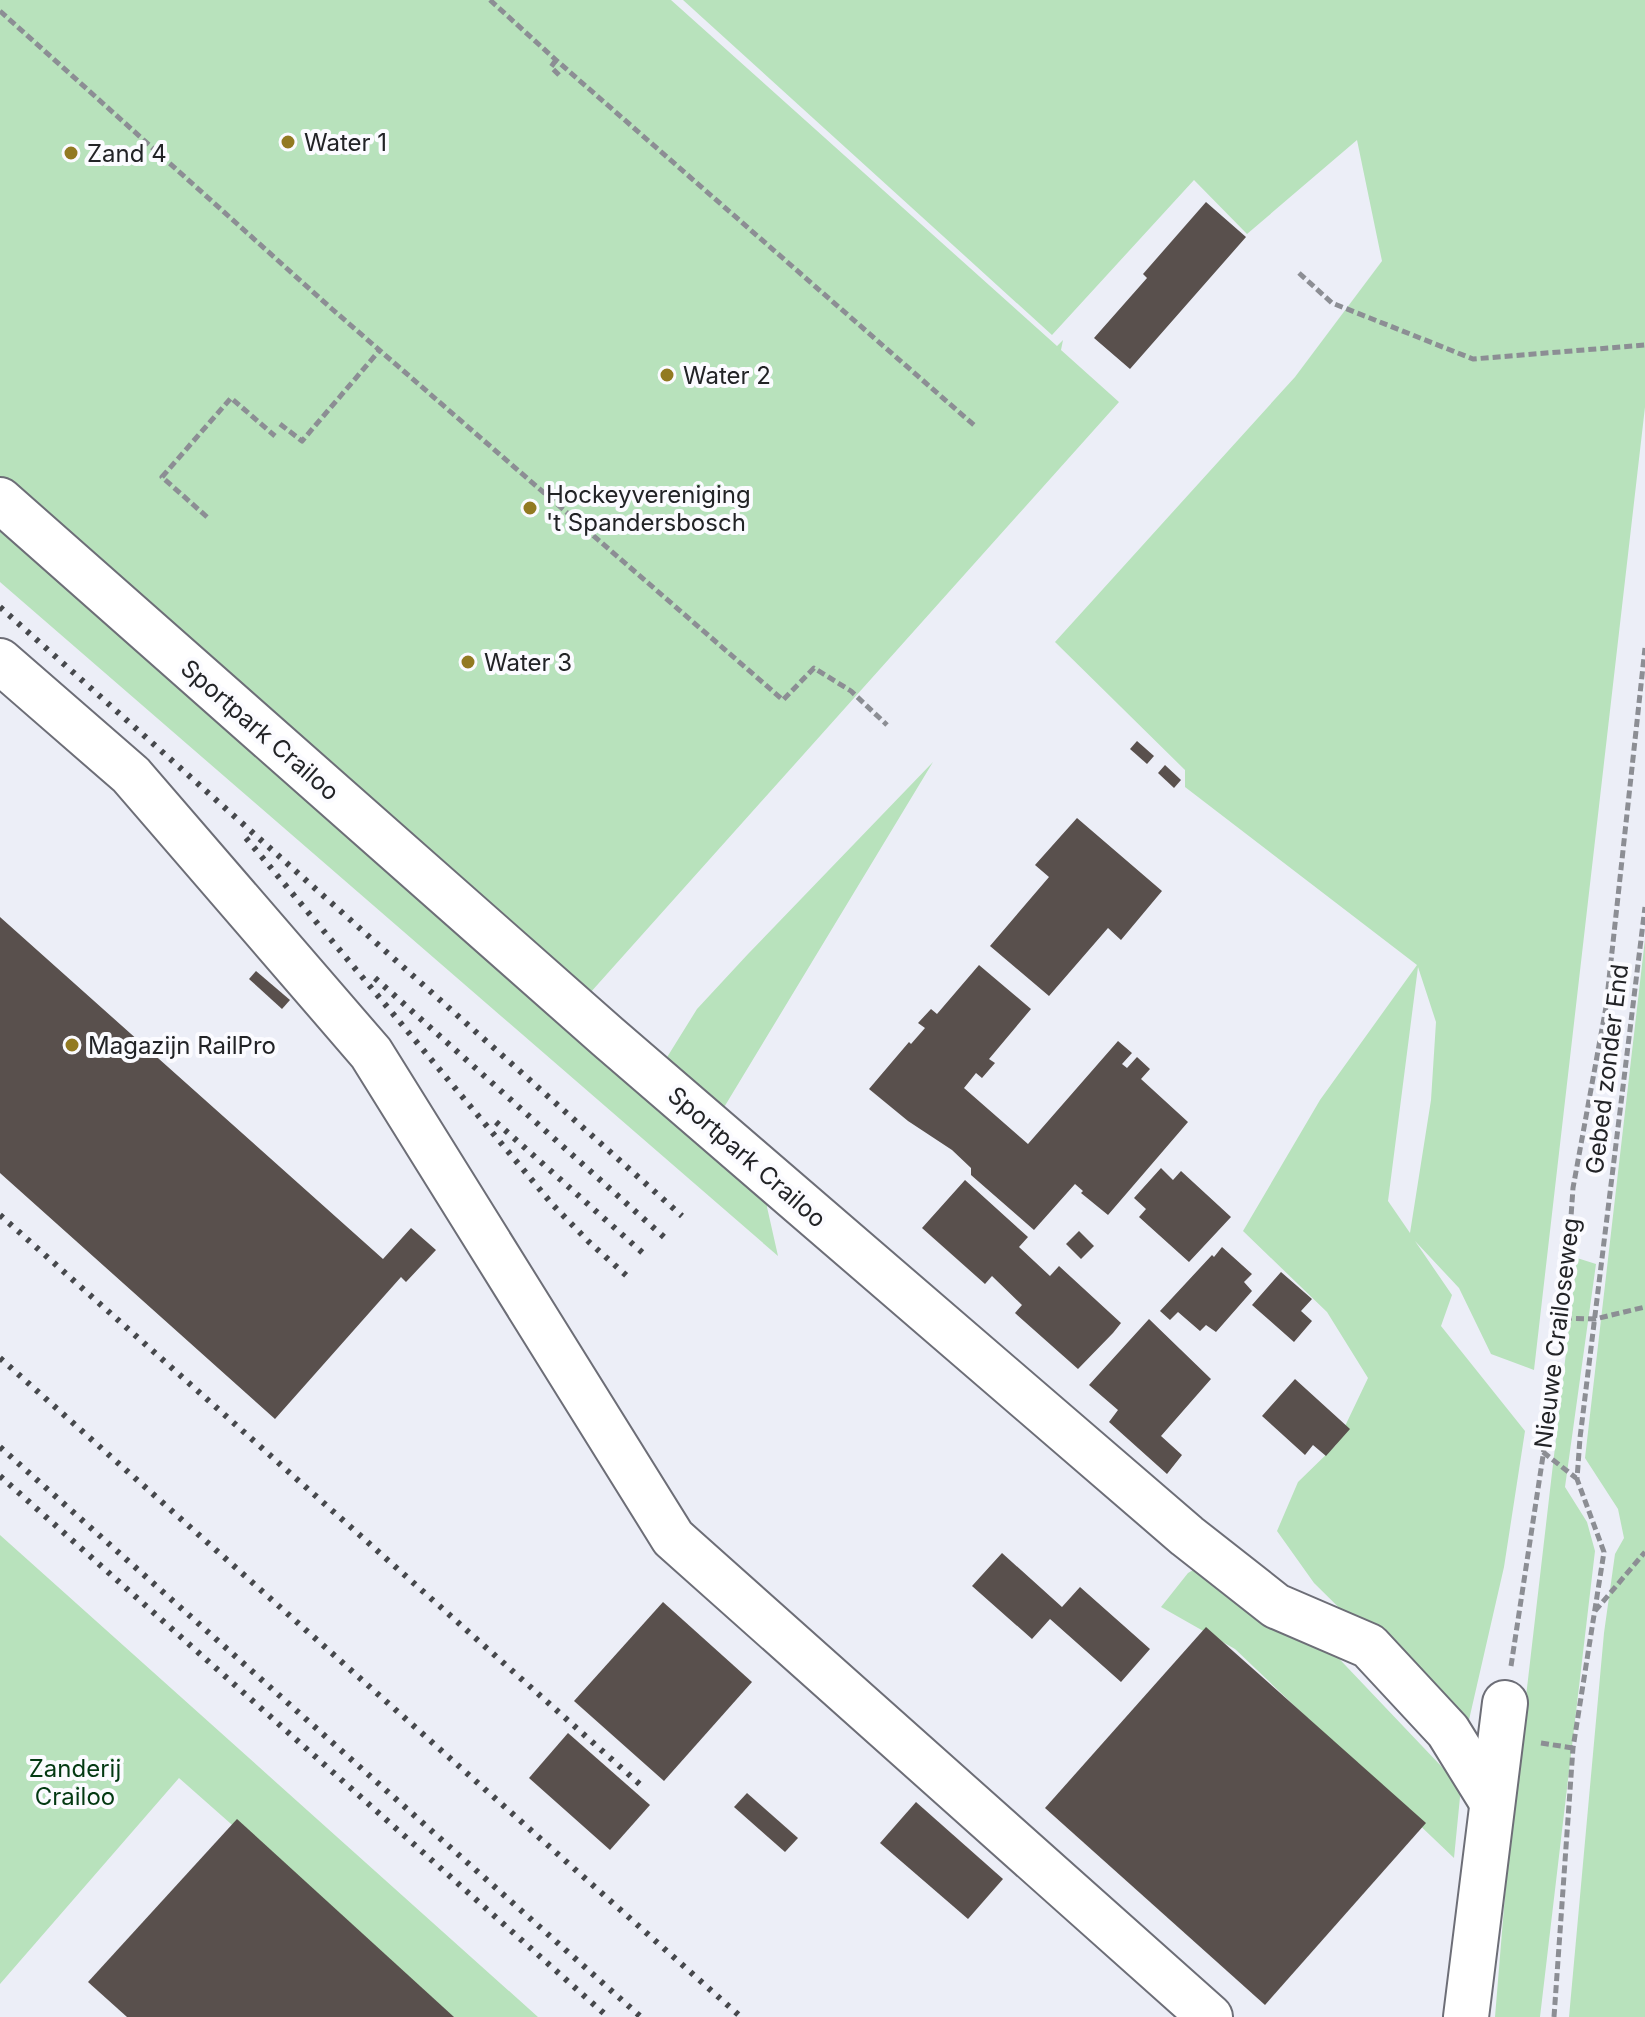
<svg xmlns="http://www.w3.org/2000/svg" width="1645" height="2017" font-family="Inter,sans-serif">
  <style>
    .green { fill: #b8e2bc; fill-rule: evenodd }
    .building { fill: #59504d }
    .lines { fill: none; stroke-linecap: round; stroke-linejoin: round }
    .minor-casing { stroke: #6d6e77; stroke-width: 48 }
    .path { stroke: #8c8e94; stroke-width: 5; stroke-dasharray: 8 4; stroke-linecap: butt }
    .minor { stroke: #fff; stroke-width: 44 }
    .rail { stroke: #46484c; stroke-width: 6; stroke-dasharray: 4 8; stroke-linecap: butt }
    .poi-dot { fill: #927a21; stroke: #fbfbff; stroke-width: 3 }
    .labels { text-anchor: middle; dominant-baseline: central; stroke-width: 8; stroke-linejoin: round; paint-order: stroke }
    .poi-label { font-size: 24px; fill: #222326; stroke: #fbfbff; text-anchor: start }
    .street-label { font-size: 24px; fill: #222326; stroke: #fbfbff }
    .park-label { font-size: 24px; fill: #033912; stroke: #fbfbff }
  </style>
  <rect width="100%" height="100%" fill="#eceef7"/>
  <g class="green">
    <polygon points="0,0 671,0 1057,346 1063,340 1061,350 1119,402 590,993 0,477"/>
    <path d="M 683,0 L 1645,0 L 1645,407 L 1534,1370 L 1491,1354 L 1459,1288 L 1415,1241 L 1452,1295 L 1441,1326 L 1525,1431 L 1504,1567 L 1466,1733 L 1314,1583 L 1277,1531 L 1298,1482 L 1336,1445 L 1368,1378 L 1327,1312 L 1243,1231 L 1320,1100 L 1417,965 L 1185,787 L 1185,770 L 1055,642 L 1295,377 L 1382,261 L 1357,140 L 1247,234 L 1194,180 L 1052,335 ZM 1418,967 L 1436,1022 L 1431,1100 L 1410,1233 L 1388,1201 Z"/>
    <polygon points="0,521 656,1075 697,1009 748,954 933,762 723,1109 773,1176 767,1207 778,1256 0,582"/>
    <polygon points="1645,939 1645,2017 1569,2017 1604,1633 1615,1554 1624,1538 1618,1509 1585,1458"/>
    <polygon points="1577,1258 1596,1264 1565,1487 1587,1522 1595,1551 1540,2017 1495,2017 1510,1834"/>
    <polygon points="0,1535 538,2017 450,2017 179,1778 0,1984"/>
    <polygon points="1219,1555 1251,1566 1461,1787 1454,1858 1235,1649 1161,1607 1188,1573"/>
  </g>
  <g class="building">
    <polygon points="1206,202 1246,237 1130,369 1094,338 1147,278 1143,274"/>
    <polygon points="1137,741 1154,756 1147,764 1130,749"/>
    <polygon points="1165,765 1181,780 1174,788 1158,773"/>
    <polygon points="1077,818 1162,891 1121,940 1108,928 1049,996 990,946 1049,877 1035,865"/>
    <polygon points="0,917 383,1259 411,1228 436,1250 406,1282 401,1277 275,1419 0,1173"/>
    <polygon points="979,965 1031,1009 989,1059 995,1063 982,1078 976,1073 964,1088 1028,1144 1118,1041 1132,1053 1122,1064 1127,1068 1137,1057 1150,1069 1141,1079 1188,1122 1108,1215 1081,1193 1083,1191 1075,1184 1034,1230 971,1175 971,1168 952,1150 908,1121 869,1089 909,1042 911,1044 925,1028 918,1023 931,1009 937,1014"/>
    <polygon points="256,971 290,1000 282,1009 249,979"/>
    <polygon points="1161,1168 1173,1180 1181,1171 1231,1217 1189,1262 1139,1217 1146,1209 1134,1198"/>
    <polygon points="965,1180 1028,1237 1019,1247 1050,1276 1059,1266 1121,1323 1113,1333 1078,1369 1015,1313 1022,1305 992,1276 985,1284 922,1228"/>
    <polygon points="1079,1231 1094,1246 1081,1259 1066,1244"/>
    <polygon points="1222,1247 1252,1274 1244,1282 1252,1291 1216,1332 1206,1325 1200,1331 1178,1312 1170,1320 1160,1311 1212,1255 1214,1257"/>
    <polygon points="1281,1272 1312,1299 1301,1311 1312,1321 1294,1342 1252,1305"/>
    <polygon points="1149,1319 1211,1379 1161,1436 1182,1455 1167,1474 1109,1422 1118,1410 1089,1385"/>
    <polygon points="1295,1379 1350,1429 1326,1456 1313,1445 1305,1455 1262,1416"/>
    <polygon points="1002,1553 1062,1607 1080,1587 1150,1649 1121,1682 1050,1619 1032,1639 972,1586"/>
    <polygon points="663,1602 752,1682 664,1781 574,1701"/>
    <polygon points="1206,1627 1426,1823 1265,2005 1045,1808"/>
    <polygon points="568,1733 650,1805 610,1850 529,1778"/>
    <polygon points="747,1793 798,1838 785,1852 734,1807"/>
    <polygon points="916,1802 1003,1879 968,1919 880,1843"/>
    <polygon points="237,1819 454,2017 127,2017 88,1982"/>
  </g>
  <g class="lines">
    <defs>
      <g id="minor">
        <polyline points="0,500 608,1037 1187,1536 1276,1606 1369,1646 1448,1731 1492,1802"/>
        <polyline points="0,661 131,775 371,1053 673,1538 1210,2017"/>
        <polyline points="1466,2017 1505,1703"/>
      </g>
    </defs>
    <use href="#minor" class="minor-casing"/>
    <g class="path">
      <polyline points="490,0 556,60 975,426"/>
      <polyline points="0,11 332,309 783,700 814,668 851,691 887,725"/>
      <polyline points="556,60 551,67 561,77"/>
      <polyline points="1299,273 1332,303 1473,359 1645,345"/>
      <polyline points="280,424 302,441 379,351"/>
      <polyline points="207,517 162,477 231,398 275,436"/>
      <polyline points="1564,1318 1595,1319 1645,1307"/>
      <polyline points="1543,1452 1576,1478"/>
      <polyline points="1595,1611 1645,1552"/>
      <polyline points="1511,1666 1564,1318 1573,1188 1606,1007 1645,648"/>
      <polyline points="1541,1743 1573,1748"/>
      <polyline points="1554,2017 1573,1748 1604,1552 1577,1479 1580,1438 1645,907"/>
    </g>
    <use href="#minor" class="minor"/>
    <g class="rail">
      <polyline points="0,607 682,1216"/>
      <polyline points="246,838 552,1204 589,1242 628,1277"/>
      <polyline points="375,978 665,1238"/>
      <polyline points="496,1122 645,1255"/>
      <polyline points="0,1215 644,1788"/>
      <polyline points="0,1358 741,2017"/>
      <polyline points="0,1447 641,2017"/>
      <polyline points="0,1476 608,2017"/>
    </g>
  </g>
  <g class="poi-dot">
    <circle cx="288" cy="142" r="8"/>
    <circle cx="71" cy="153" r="8"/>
    <circle cx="667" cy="375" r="8"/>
    <circle cx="530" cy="508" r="8"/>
    <circle cx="468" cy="662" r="8"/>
    <circle cx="72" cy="1045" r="8"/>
  </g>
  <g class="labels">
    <g class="poi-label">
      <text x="304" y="142">Water 1</text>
      <text x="87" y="153">Zand 4</text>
      <text x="683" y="375">Water 2</text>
      <text x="546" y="494">Hockeyvereniging<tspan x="546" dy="28">'t Spandersbosch</tspan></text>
      <text x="484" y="662">Water 3</text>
      <text x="88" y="1045">Magazijn RailPro</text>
    </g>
    <g class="street-label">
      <text transform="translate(260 730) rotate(41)">Sportpark Crailoo</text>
      <text transform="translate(1607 1069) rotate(-83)">Gebed zonder End</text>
      <text transform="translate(747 1157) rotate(41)">Sportpark Crailoo</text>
      <text transform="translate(1557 1333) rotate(-83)">Nieuwe Crailoseweg</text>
    </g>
    <g class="park-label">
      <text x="75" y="1768">Zanderij<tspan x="75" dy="28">Crailoo</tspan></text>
    </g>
  </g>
</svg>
